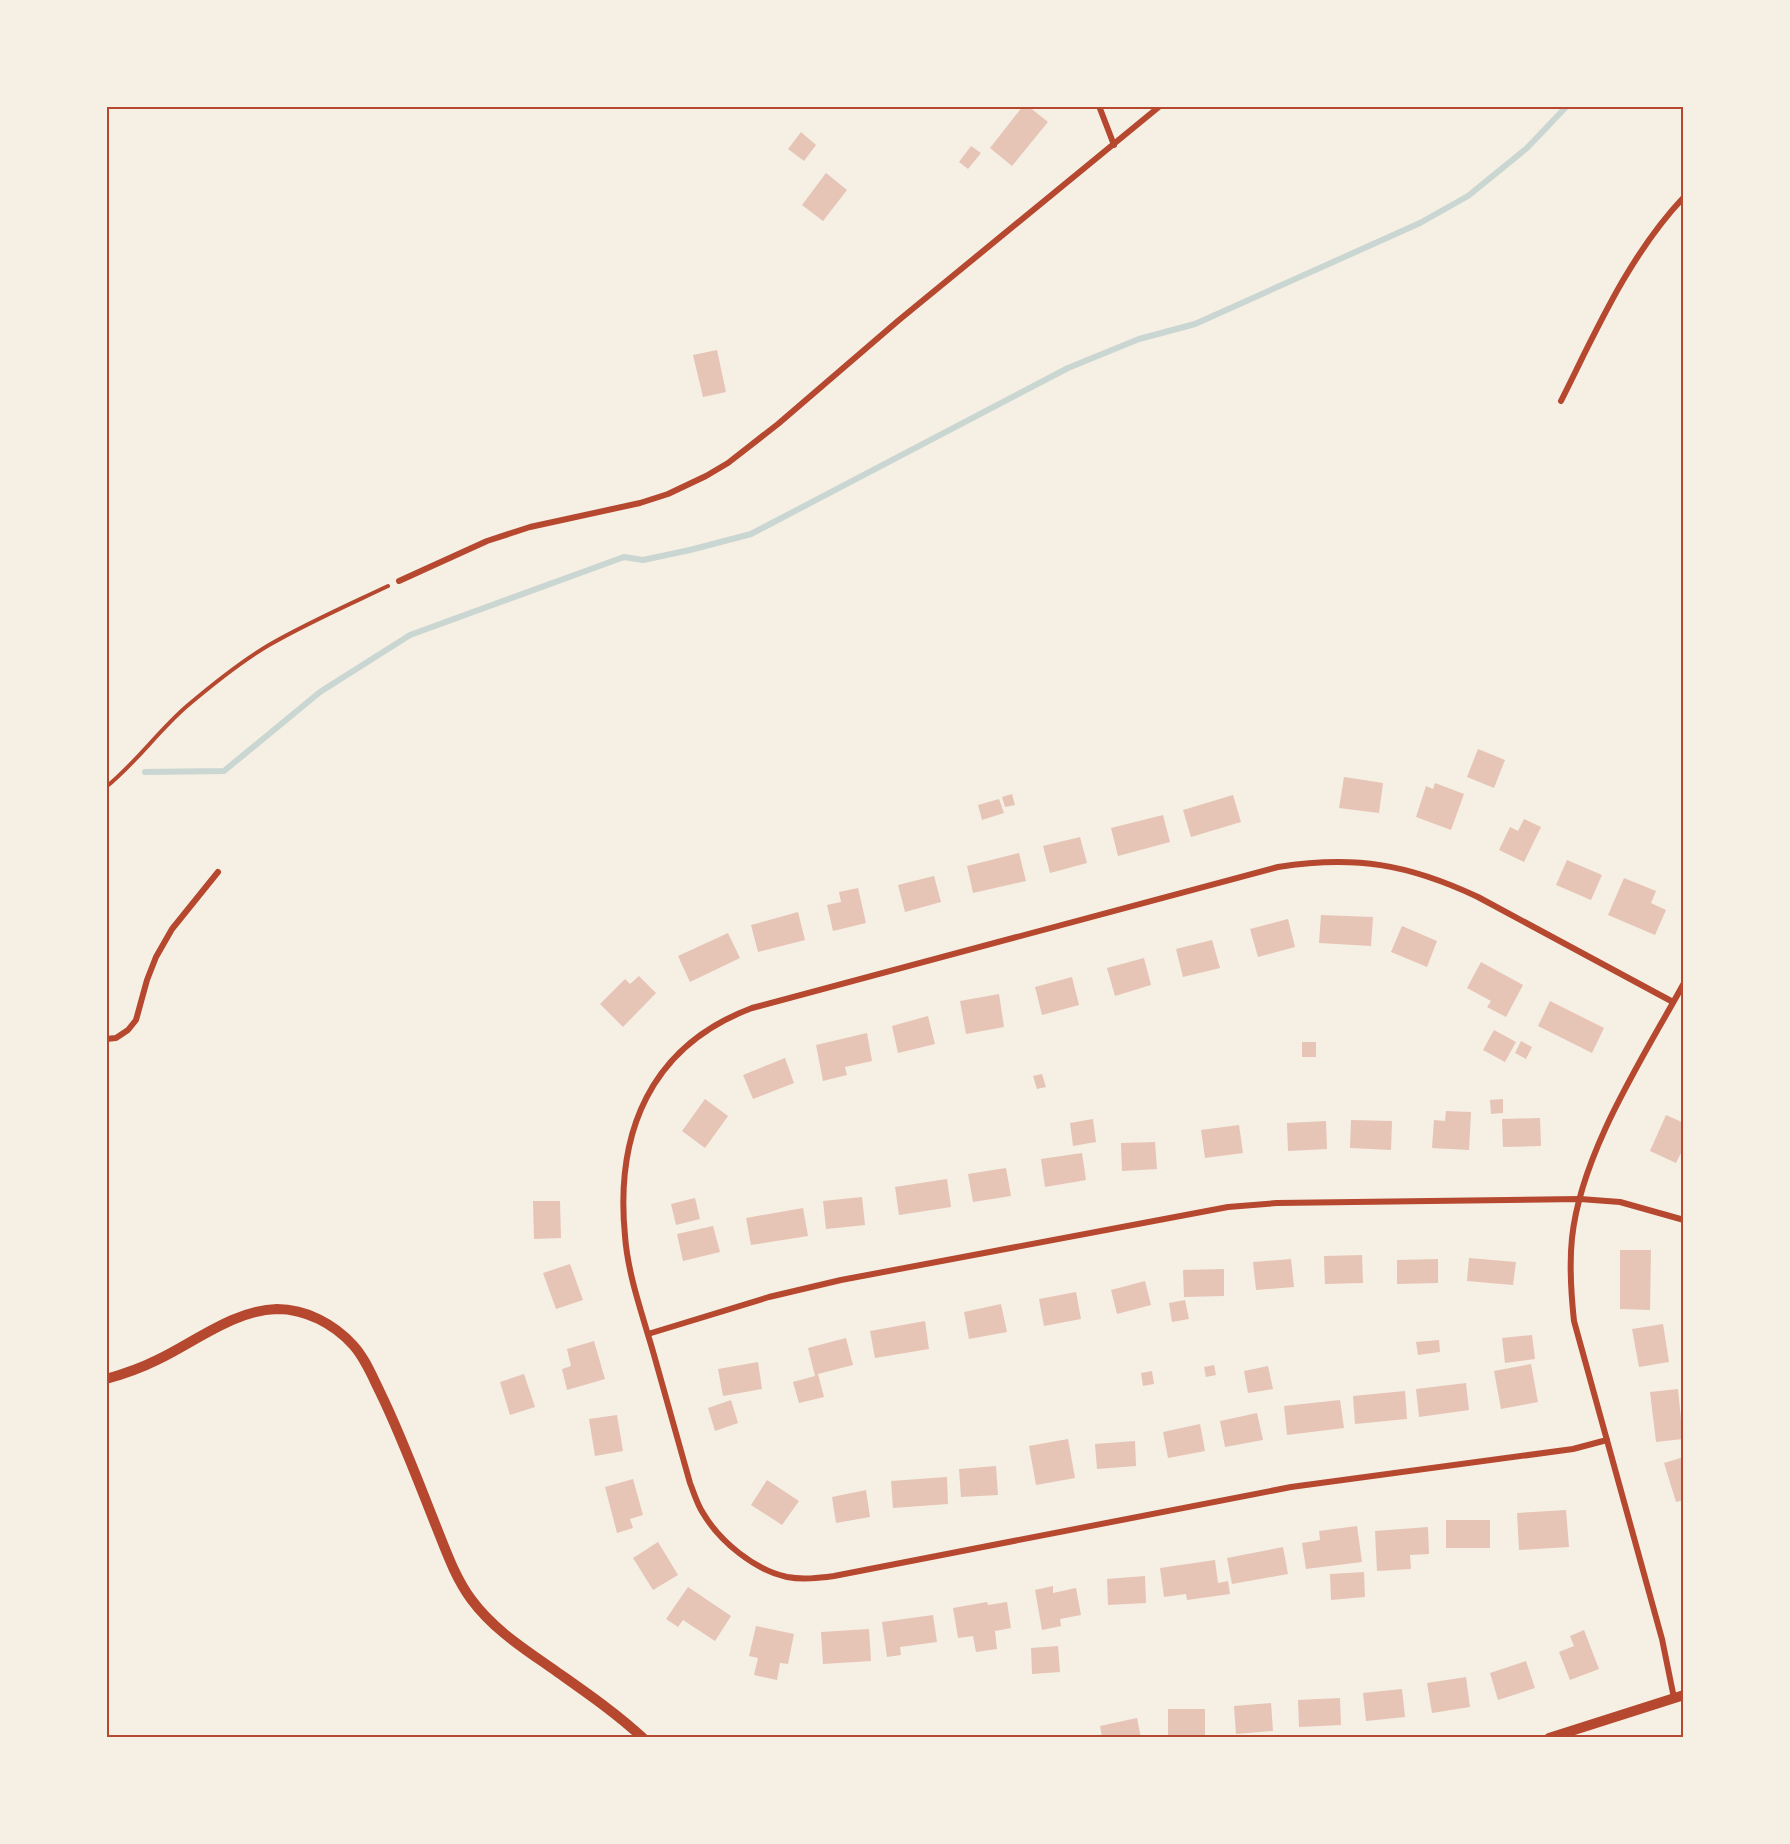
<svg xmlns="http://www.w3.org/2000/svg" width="1790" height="1844" font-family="'IBM Plex Sans',sans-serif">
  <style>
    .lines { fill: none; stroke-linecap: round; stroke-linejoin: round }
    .stream { stroke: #c9d6d2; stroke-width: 6 }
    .building { fill: #e6c5b7 }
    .path { stroke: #b5482f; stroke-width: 4 }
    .minor { stroke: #b5482f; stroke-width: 6 }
    .tertiary { stroke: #b5482f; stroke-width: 10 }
    .neatline { fill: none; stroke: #b5482f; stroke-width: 2 }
  </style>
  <rect width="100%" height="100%" fill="#f6efe4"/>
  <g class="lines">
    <polyline class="stream" points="145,772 224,771 320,692 410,635 624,557 643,560 690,550 751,534 1068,368 1139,339 1195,324 1420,223 1468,196 1527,148 1567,106"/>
  </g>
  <g class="building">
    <polygon points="1023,106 1028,106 1048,122 1012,166 990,148"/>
    <polygon points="801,132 816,145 804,161 788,149"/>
    <polygon points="971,146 981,153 968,169 959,162"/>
    <polygon points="826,173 847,190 823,221 802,205"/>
    <polygon points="717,350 726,392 703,397 693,355"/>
    <polygon points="1478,749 1505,760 1494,788 1467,777"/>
    <polygon points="1344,777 1383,783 1379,813 1339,808"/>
    <polygon points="1435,783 1464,794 1451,830 1416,817 1426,786 1433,789"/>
    <polygon points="1012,794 1015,805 1005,807 1002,797"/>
    <polygon points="1233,795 1241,822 1191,837 1183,810"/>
    <polygon points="999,799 1004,813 982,820 978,805"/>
    <polygon points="1163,815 1170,842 1118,856 1111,828"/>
    <polygon points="1524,819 1541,827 1524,862 1499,850 1510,827 1518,831"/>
    <polygon points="1080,837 1087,863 1050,873 1043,846"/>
    <polygon points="1019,853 1026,881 973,893 967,866"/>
    <polygon points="1567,860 1602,875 1591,900 1556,885"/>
    <polygon points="934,876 941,902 905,912 898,885"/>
    <polygon points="1624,878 1656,891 1651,903 1666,910 1655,935 1608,915"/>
    <polygon points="858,888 866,923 833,931 827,905 841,902 839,892"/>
    <polygon points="798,912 805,940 758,952 751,925"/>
    <polygon points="1321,915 1373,917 1371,946 1319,943"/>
    <polygon points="1288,919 1295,947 1258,957 1250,929"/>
    <polygon points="1402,926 1437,941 1427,967 1391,952"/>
    <polygon points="728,933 740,958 690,982 678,956"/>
    <polygon points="1212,940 1220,968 1183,977 1176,949"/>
    <polygon points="1144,958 1151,985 1115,996 1107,968"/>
    <polygon points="1481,962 1523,985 1506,1017 1487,1007 1491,1001 1467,988"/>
    <polygon points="639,976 656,993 623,1027 600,1004 625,979 630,984"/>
    <polygon points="1072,977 1079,1005 1042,1015 1035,987"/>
    <polygon points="999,994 1004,1027 966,1034 960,1001"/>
    <polygon points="1550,1001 1604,1028 1592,1053 1538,1026"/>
    <polygon points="928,1016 935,1044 898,1053 892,1026"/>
    <polygon points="1494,1030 1516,1042 1505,1062 1483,1050"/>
    <polygon points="867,1033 872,1061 845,1067 847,1075 823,1081 816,1045"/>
    <polygon points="1521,1041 1532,1047 1526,1059 1515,1053"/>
    <rect x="1302" y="1042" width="14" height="15"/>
    <polygon points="785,1058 794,1083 753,1099 743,1075"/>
    <polygon points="1042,1074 1046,1087 1037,1089 1033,1076"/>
    <polygon points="705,1099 728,1116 705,1148 682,1131"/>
    <polygon points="1503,1099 1503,1113 1491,1114 1490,1100"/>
    <polygon points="1446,1111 1471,1112 1469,1150 1432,1148 1434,1120 1445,1121"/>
    <polygon points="1666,1115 1684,1123 1684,1147 1676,1163 1650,1151"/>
    <polygon points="1540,1118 1541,1146 1503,1147 1502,1119"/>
    <polygon points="1093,1119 1096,1142 1073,1146 1070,1123"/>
    <polygon points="1351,1120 1392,1121 1391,1150 1350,1148"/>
    <polygon points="1326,1121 1327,1149 1288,1151 1287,1123"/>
    <polygon points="1239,1125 1243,1153 1205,1158 1201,1130"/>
    <polygon points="1155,1142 1157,1169 1122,1171 1121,1143"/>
    <polygon points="1082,1153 1086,1180 1045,1187 1041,1159"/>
    <polygon points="1006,1168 1011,1196 973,1202 968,1174"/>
    <polygon points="947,1179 951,1207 899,1215 895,1187"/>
    <polygon points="862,1197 865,1225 826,1229 823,1201"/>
    <polygon points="695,1198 700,1219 676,1225 671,1204"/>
    <polygon points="533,1201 560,1201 561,1238 534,1239"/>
    <polygon points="803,1208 808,1236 751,1245 746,1218"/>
    <polygon points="713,1226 720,1252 683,1261 677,1234"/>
    <polygon points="1620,1250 1651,1250 1650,1310 1620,1309"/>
    <polygon points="1362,1255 1363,1283 1325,1284 1324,1256"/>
    <polygon points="1469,1258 1516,1262 1513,1285 1467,1281"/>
    <polygon points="1291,1259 1294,1287 1256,1290 1253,1262"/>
    <polygon points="1438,1259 1438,1283 1397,1284 1397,1260"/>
    <polygon points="570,1264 583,1300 556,1309 543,1273"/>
    <polygon points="1224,1269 1224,1296 1184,1297 1183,1270"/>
    <polygon points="1145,1281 1151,1305 1117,1314 1111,1290"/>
    <polygon points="1076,1292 1081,1319 1044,1326 1039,1299"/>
    <polygon points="1185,1300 1189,1319 1172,1322 1169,1303"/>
    <polygon points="1001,1304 1007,1332 969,1339 964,1312"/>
    <polygon points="925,1321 929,1349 875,1358 870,1331"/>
    <polygon points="1663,1324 1669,1362 1639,1367 1632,1329"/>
    <polygon points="1532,1335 1535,1359 1505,1363 1502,1338"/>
    <polygon points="846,1338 853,1365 818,1374 824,1397 799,1403 793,1382 815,1376 808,1348"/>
    <polygon points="1439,1340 1440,1352 1418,1355 1416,1342"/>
    <polygon points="594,1341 605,1379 567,1390 562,1369 571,1366 567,1349"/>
    <polygon points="758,1362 762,1389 723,1396 718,1369"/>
    <polygon points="1531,1364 1538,1402 1501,1409 1494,1371"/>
    <polygon points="1214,1365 1216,1375 1206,1377 1204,1367"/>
    <polygon points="1268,1366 1273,1389 1248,1393 1244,1371"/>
    <polygon points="1152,1371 1154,1384 1143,1386 1141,1373"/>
    <polygon points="524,1374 535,1407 510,1415 500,1382"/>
    <polygon points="1466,1383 1469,1410 1419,1417 1416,1389"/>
    <polygon points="1678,1389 1683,1439 1656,1442 1650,1392"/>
    <polygon points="1405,1391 1407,1419 1355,1424 1353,1396"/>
    <polygon points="731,1400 738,1423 715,1431 708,1408"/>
    <polygon points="1340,1400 1344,1428 1287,1435 1284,1406"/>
    <polygon points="1257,1413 1263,1440 1225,1447 1220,1421"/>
    <polygon points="617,1415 623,1451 595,1456 589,1419"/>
    <polygon points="1200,1424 1205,1451 1168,1458 1163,1432"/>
    <polygon points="1068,1439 1075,1478 1036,1485 1029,1446"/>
    <polygon points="1135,1441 1136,1466 1097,1469 1095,1444"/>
    <polygon points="1684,1457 1684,1500 1676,1502 1664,1463"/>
    <polygon points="996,1466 998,1495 961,1497 959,1469"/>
    <polygon points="947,1477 948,1504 893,1508 891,1481"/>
    <polygon points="633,1479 643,1515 630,1519 633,1528 617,1533 605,1487"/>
    <polygon points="767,1480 799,1501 782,1525 751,1505"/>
    <polygon points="866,1490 870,1517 836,1523 832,1497"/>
    <polygon points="1566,1510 1569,1547 1519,1550 1517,1513"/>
    <rect x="1446" y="1520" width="44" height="28"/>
    <polygon points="1357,1526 1362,1562 1306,1569 1302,1543 1320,1540 1319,1531"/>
    <polygon points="1428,1527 1429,1554 1410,1555 1411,1569 1377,1571 1375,1531"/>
    <polygon points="658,1542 678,1575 653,1590 633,1558"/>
    <polygon points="1283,1547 1288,1574 1232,1584 1227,1558"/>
    <polygon points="1215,1560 1218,1583 1228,1581 1230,1594 1187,1600 1186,1594 1164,1597 1160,1568"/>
    <polygon points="1364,1572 1365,1597 1331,1600 1330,1574"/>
    <polygon points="1145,1576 1146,1603 1108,1605 1107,1579"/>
    <polygon points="1053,1586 1053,1593 1076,1588 1081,1615 1060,1619 1061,1626 1042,1630 1035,1590"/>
    <polygon points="688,1587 731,1616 715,1641 683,1620 678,1627 666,1619"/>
    <polygon points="987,1602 988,1605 1007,1602 1011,1628 995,1631 997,1649 976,1652 973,1636 958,1638 953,1608"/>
    <polygon points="933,1615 937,1642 900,1647 901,1655 887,1657 882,1622"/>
    <polygon points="756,1626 794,1634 788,1664 780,1663 777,1680 754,1675 758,1658 749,1656"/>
    <polygon points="869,1629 871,1661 823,1664 821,1632"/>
    <polygon points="1584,1630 1599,1669 1570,1680 1559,1652 1574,1646 1570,1636"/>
    <polygon points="1058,1646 1060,1672 1032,1674 1031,1648"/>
    <polygon points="1526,1661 1535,1688 1498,1700 1490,1673"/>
    <polygon points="1466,1677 1470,1707 1432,1713 1427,1683"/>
    <polygon points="1402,1689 1405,1717 1366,1721 1363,1693"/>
    <polygon points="1340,1698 1341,1725 1299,1727 1298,1700"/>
    <polygon points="1271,1703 1273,1731 1236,1734 1234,1706"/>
    <rect x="1168" y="1709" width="37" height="29"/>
    <polygon points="1137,1718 1141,1738 1102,1738 1100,1726"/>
  </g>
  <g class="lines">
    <path class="path" d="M 106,787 C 136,763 158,731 187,706 C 213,684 240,662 269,645 C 307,623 348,605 388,586"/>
    <g class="minor">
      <polyline points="1099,106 1114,145"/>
      <path d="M 1561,401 C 1596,331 1629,255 1684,197"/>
      <polyline points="399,581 487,541 530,527 640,503 668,494 706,476 728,463 778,424 899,320 1160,106"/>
      <polyline points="106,1039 116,1038 128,1030 136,1020 147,980 156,957 172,929 218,872"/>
      <polyline points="648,1334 769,1297 841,1280 1228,1207 1277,1203 1580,1199 1620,1202 1684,1220"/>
      <path d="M 1607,1440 L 1573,1449 L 1291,1487 L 834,1576 C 819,1578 803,1580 787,1577 C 755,1570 720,1542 703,1513 C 697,1504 694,1493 690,1483 C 678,1440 666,1398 654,1355 C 643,1316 628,1276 625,1236 C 615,1133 650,1046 752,1008 L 1278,867 C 1355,855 1408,864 1478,897 L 1673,1002"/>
      <path d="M 1674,1698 L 1662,1639 L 1574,1321 C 1571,1293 1569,1266 1572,1238 C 1581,1152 1643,1058 1684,983"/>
    </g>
    <g class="tertiary">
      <path d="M 106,1379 C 124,1374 141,1368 157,1360 C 195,1342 234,1310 277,1309 C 306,1309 334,1324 353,1345 C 365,1358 372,1376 380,1392 C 401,1435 418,1481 436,1526 C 446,1551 455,1577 471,1599 C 493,1629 523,1648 553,1669 C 584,1691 615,1712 643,1738"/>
      <polyline points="1549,1738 1684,1695"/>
    </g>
  </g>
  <rect width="1790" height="1844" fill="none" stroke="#f6efe4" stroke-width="216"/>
  <rect x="108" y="108" width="1574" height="1628" class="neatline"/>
</svg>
